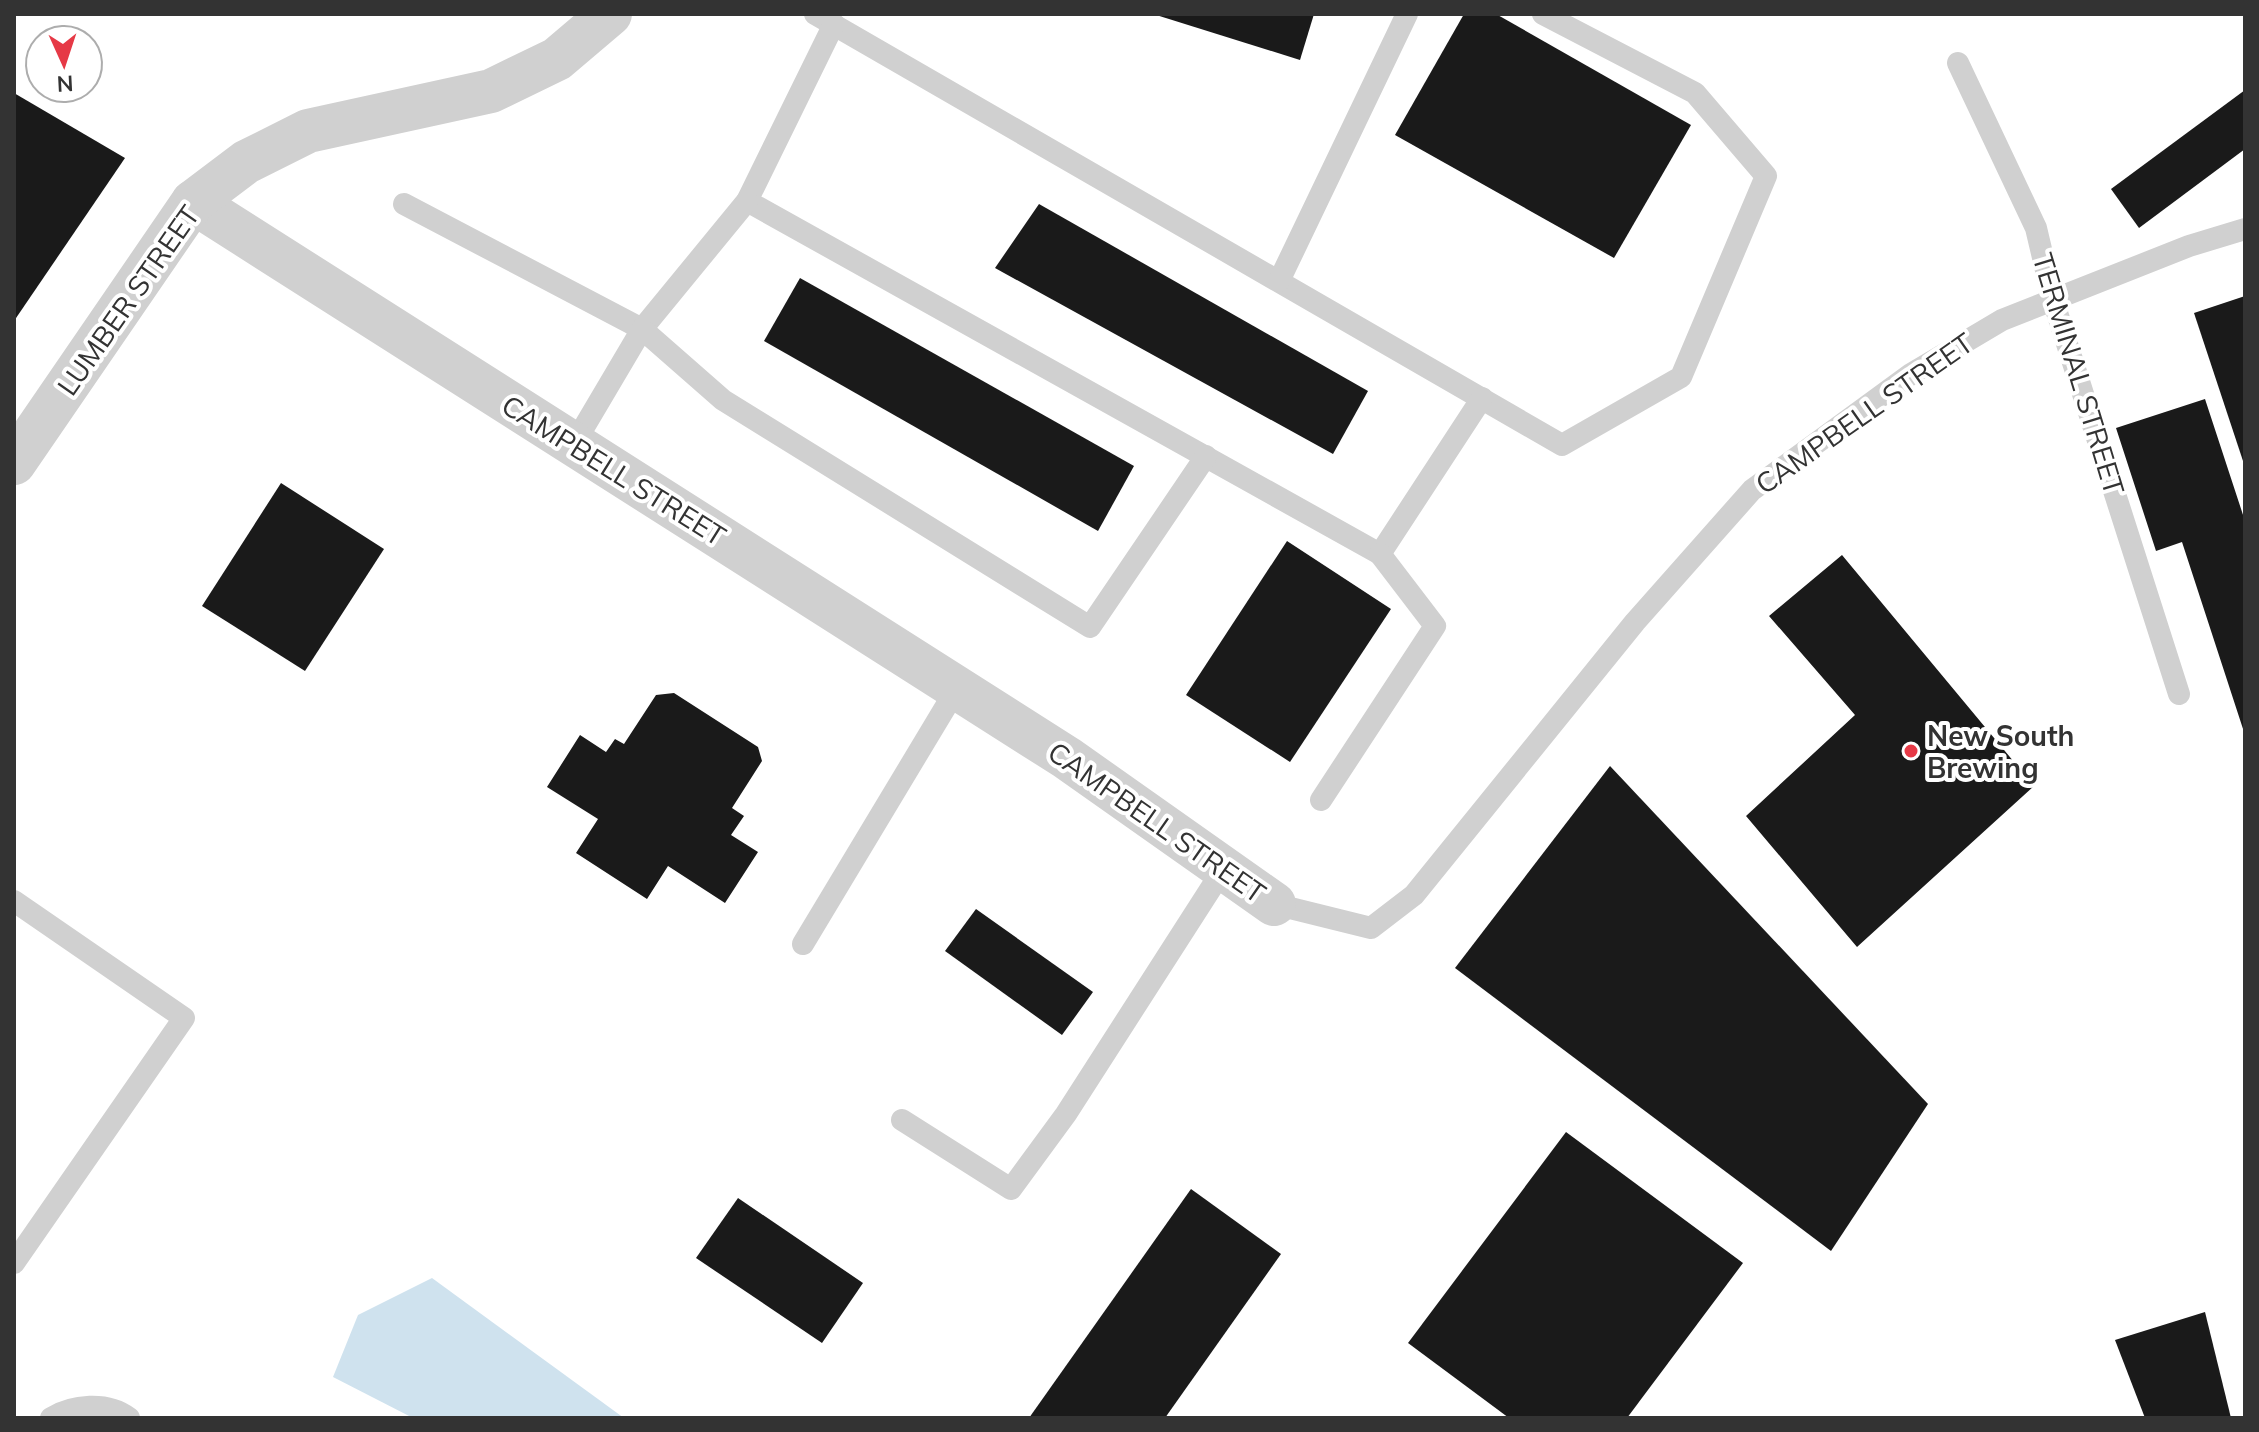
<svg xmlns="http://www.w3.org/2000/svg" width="2259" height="1432" font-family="Mulish,sans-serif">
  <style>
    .water { fill: #cfe2ee }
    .building { fill: #1a1a1a }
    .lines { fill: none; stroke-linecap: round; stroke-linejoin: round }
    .service { stroke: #d0d0d0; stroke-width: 22 }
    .minor { stroke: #d0d0d0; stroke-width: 44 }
    .poi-dot { fill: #e63946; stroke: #fff; stroke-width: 3 }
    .labels { text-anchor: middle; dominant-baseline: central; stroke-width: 8; stroke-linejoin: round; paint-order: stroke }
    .street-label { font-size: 28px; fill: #333; stroke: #fff }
    .poi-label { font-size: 28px; font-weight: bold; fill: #333; stroke: #fff; text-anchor: start }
  </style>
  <rect width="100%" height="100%" fill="#fff"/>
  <polygon class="water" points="432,1278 624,1418 413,1418 333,1377 358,1315"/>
  <g class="building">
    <polygon points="1153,14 1314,14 1300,60"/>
    <polygon points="1464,14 1496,14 1691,125 1614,258 1395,135"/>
    <polygon points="2245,90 2245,149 2139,228 2111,189"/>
    <polygon points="14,93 125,158 14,321"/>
    <polygon points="1039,204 1368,391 1333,454 995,268"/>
    <polygon points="800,278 1134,466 1098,531 764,341"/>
    <polygon points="2245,296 2245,464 2244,464 2194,313"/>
    <polygon points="2205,399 2245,521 2244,732 2182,542 2156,551 2116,428"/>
    <polygon points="281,483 384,549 305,671 202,606"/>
    <polygon points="1287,541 1391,609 1290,762 1186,695"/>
    <polygon points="1842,555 2034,786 1857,947 1746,816 1855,715 1769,616"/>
    <polygon points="674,693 758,747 762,761 732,808 744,816 731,835 758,852 725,903 668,866 647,899 576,853 598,819 547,787 580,735 606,752 615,739 624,744 656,695"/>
    <polygon points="1610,766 1928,1104 1831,1251 1455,968"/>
    <polygon points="976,909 1093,992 1062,1035 945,951"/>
    <polygon points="1566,1132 1743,1263 1627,1418 1509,1418 1408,1343"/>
    <polygon points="1191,1189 1281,1254 1165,1418 1029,1418"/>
    <polygon points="738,1198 863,1283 822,1343 696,1258"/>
    <polygon points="2205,1312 2231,1418 2145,1418 2115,1340"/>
  </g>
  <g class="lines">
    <g class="service">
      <polyline points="815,14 1562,445 1681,377 1766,176 1695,93 1543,14"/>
      <polyline points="834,24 747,201 1380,554 1482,398"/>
      <polyline points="1958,63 2036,228 2053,300 2179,694"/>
      <polyline points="404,204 642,329 747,201"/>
      <polyline points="1279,281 1407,14"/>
      <polyline points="574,444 642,329 723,400 1090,627 1206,456"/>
      <polyline points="1321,800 1435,626 1380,554"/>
      <polyline points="14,901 184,1018 14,1263"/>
      <polyline points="1274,904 1371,928 1414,895 1635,622 1752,490 1911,374 2002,320 2189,246 2245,229"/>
      <polyline points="803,944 957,688"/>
      <polyline points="902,1120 1011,1189 1066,1114 1224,868"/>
      <path d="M 51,1418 C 72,1405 107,1401 129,1418"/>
    </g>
    <g class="minor">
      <polyline points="193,202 1067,758 1274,904"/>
      <polyline points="14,463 193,202 246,162 308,131 491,91 557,59 610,14"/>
    </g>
  </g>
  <circle class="poi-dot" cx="1911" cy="751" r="8"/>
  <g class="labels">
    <g class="street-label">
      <text transform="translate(128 300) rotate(-55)">LUMBER STREET</text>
      <text transform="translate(2079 374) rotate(73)">TERMINAL STREET</text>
      <text transform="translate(1864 413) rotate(-35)">CAMPBELL STREET</text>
      <text transform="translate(614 470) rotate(32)">CAMPBELL STREET</text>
      <text transform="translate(1157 822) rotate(35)">CAMPBELL STREET</text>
    </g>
    <g class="poi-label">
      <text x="1927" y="735">New South<tspan x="1927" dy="32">Brewing</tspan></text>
    </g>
  </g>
  <rect width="2259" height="1432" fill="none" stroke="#333333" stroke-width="32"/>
  <g transform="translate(64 64) rotate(177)"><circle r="38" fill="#ffffff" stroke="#adadad" stroke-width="2"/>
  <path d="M0-6L14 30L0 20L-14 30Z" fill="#e63946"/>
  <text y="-12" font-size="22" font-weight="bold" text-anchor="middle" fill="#333333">N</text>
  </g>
</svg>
